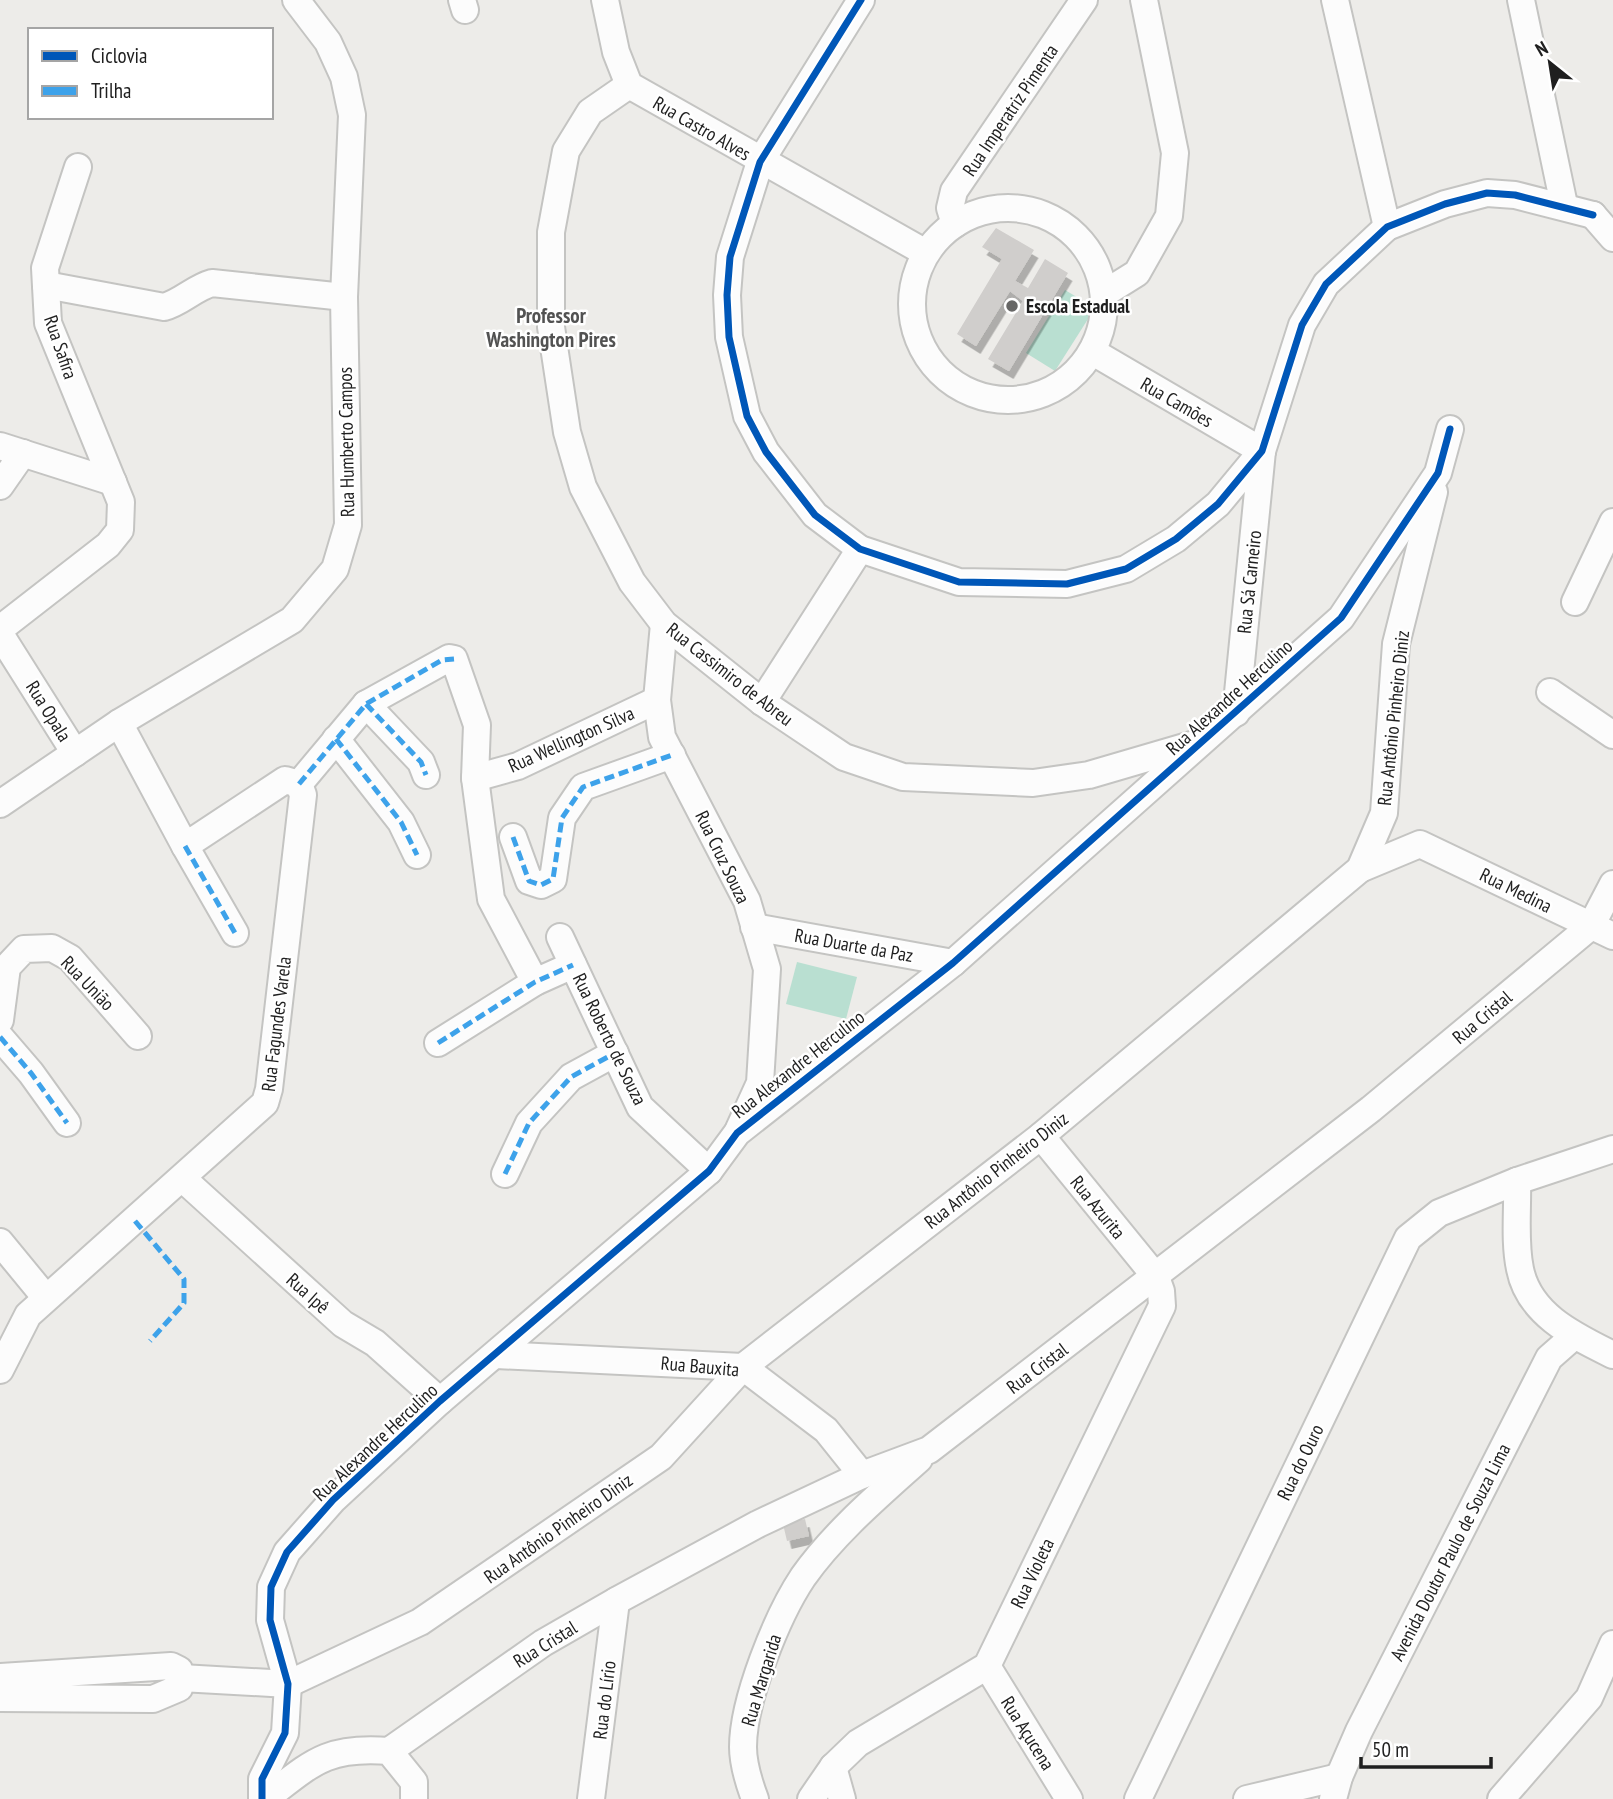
<svg xmlns="http://www.w3.org/2000/svg" width="1613" height="1799" font-family="'PT Sans Narrow',sans-serif">
  <style>
    .pitch { fill: #b9dfd1 }
    .building { fill: #d0cecc; filter: url(#shadow) }
    .lines { fill: none; stroke-linecap: round; stroke-linejoin: round }
    .minor-casing { stroke: #c4c4c2; stroke-width: 30 }
    .minor { stroke: #fcfcfc; stroke-width: 26 }
    .quiet { stroke: #3da2ea; stroke-width: 5; stroke-dasharray: 10 5; stroke-linecap: butt }
    .cycleway-casing { stroke: #fff; stroke-width: 11 }
    .cycleway { stroke: #0057b8; stroke-width: 7 }
    .poi-dot { fill: #676766; stroke: #fff; stroke-width: 2.5 }
    .labels { text-anchor: middle; dominant-baseline: central; stroke-width: 5; stroke-linejoin: round; paint-order: stroke }
    .street-label { font-size: 19px; fill: #1f1f1f; stroke: #fff }
    .poi-label { font-size: 19px; font-weight: bold; fill: #1f1f1f; stroke: #fff; text-anchor: start }
    .neighbourhood-label { font-size: 21px; font-weight: bold; fill: #525252; stroke: #fff }
  </style>
  <defs>
    <filter id="shadow"><feDropShadow dx="4.5" dy="8" stdDeviation="0" flood-color="#0004"/></filter>
  </defs>
  <rect width="100%" height="100%" fill="#edece9"/>
  <g class="pitch">
    <polygon points="1065,290 1095,308 1055,371 1026,353"/>
    <polygon points="797,962 857,977 846,1019 786,1004"/>
  </g>
  <g class="building">
    <polygon points="996,228 1034,250 1015,281 1028,288 1045,259 1068,273 1009,371 988,359 1023,301 1010,291 976,346 957,334 1002,259 982,247"/>
    <polygon points="805,1519 809,1536 787,1541 783,1524"/>
  </g>
  <g class="lines">
    <defs>
      <g id="minor">
        <polyline points="462,0 465,10"/>
        <polyline points="605,0 616,52 629,85 926,253"/>
        <polyline points="861,0 760,162 730,257 727,295 729,337 747,416 766,452 815,515 860,549 959,582 1067,584 1126,569 1176,539 1218,504 1262,451 1302,325 1326,284 1387,227 1445,204 1487,193 1515,195 1593,215"/>
        <polyline points="1335,0 1387,227"/>
        <polyline points="1521,0 1564,205"/>
        <polyline points="629,85 590,112 566,151 551,232 551,327 567,432 583,487 632,582 664,624 762,702 844,757 903,777 1033,783 1089,775 1195,744"/>
        <circle cx="1008" cy="304" r="96"/>
        <polyline points="1593,215 1613,238"/>
        <polyline points="955,224 950,208 954,191 1084,0"/>
        <path d="M 46,285 L 164,307 C 182,302 194,288 212,283 L 344,297"/>
        <polyline points="1105,293 1137,273 1169,216 1175,153 1144,0"/>
        <polyline points="1093,352 1262,451"/>
        <polyline points="0,446 113,482"/>
        <polyline points="0,486 23,453"/>
        <polyline points="1575,602 1613,522"/>
        <polyline points="664,624 657,700 662,737 747,901 767,969 760,1083 739,1129"/>
        <polyline points="0,629 108,545 120,530 121,502 48,323 45,268 78,167"/>
        <polyline points="0,634 75,753"/>
        <polyline points="1550,692 1613,735"/>
        <polyline points="762,702 860,549"/>
        <polyline points="366,704 421,762 426,775"/>
        <polyline points="1236,713 1262,451"/>
        <polyline points="336,739 401,822 417,855"/>
        <polyline points="475,778 491,899 535,982"/>
        <polyline points="299,784 366,704 449,658 454,659 477,725 475,778 518,766 657,700"/>
        <polyline points="0,804 119,723 292,620 335,569 348,525 344,297 352,115 344,77 328,42 296,0"/>
        <polyline points="513,837 529,881 541,885 553,879 562,818 583,787 672,755"/>
        <polyline points="185,846 235,933"/>
        <polyline points="1360,869 1420,844 1613,936"/>
        <polyline points="754,927 953,963"/>
        <polyline points="560,937 640,1107 709,1171"/>
        <polyline points="0,1020 7,967 24,949 52,948 70,958 138,1036"/>
        <polyline points="0,1037 31,1073 67,1123"/>
        <polyline points="438,1043 535,982 573,965"/>
        <polyline points="505,1174 529,1123 571,1077 615,1053"/>
        <polyline points="182,1178 343,1324 375,1343 440,1401"/>
        <path d="M 1517,1181 C 1518,1209 1514,1241 1520,1269 C 1529,1315 1575,1336 1613,1355"/>
        <polyline points="0,1242 46,1298"/>
        <polyline points="496,1355 743,1367 826,1430 862,1475"/>
        <polyline points="0,1370 28,1315 265,1103 269,1089 303,795 299,784 285,780 185,846 119,723"/>
        <polyline points="987,1666 1069,1799"/>
        <polyline points="0,1677 171,1666 179,1670 179,1688 153,1699 0,1698"/>
        <polyline points="181,1678 288,1684 420,1622 661,1457 743,1367 1041,1136 1360,869 1384,813 1396,644 1434,492"/>
        <polyline points="389,1751 543,1643 616,1601 758,1524 862,1475 929,1450 1371,1109 1591,926 1613,884"/>
        <polyline points="833,1767 842,1799"/>
        <polyline points="262,1799 262,1779 285,1733 288,1684 270,1620 271,1587 287,1552 333,1500 440,1401 709,1171 737,1133 953,963 1341,618 1438,473 1450,429"/>
        <path d="M 265,1799 C 312,1763 326,1746 389,1751 L 414,1782 L 414,1799"/>
        <polyline points="591,1799 616,1601"/>
        <path d="M 755,1799 C 749,1783 743,1764 743,1747 C 743,1700 777,1616 803,1577 C 834,1533 879,1495 919,1459"/>
        <polyline points="811,1799 833,1767 858,1743 987,1666 1162,1306 1161,1291 1156,1277 1041,1136"/>
        <polyline points="1138,1799 1408,1238 1439,1213 1517,1181 1613,1149"/>
        <polyline points="1247,1799 1339,1777"/>
        <polyline points="1333,1799 1339,1777 1359,1731 1549,1358 1574,1336"/>
        <polyline points="1501,1799 1589,1698 1613,1644"/>
      </g>
    </defs>
    <use href="#minor" class="minor-casing"/>
    <use href="#minor" class="minor"/>
    <g class="quiet">
      <polyline points="366,704 421,762 426,775"/>
      <polyline points="336,739 401,822 417,855"/>
      <polyline points="299,784 366,704 442,660 454,659"/>
      <polyline points="513,837 529,881 541,885 553,879 562,818 583,787 672,755"/>
      <polyline points="185,846 235,933"/>
      <polyline points="0,1037 31,1073 67,1123"/>
      <polyline points="438,1043 535,982 573,965"/>
      <polyline points="505,1174 529,1123 571,1077 615,1053"/>
      <polyline points="135,1221 184,1279 184,1303 150,1341"/>
    </g>
    <defs>
      <g id="cycleway">
        <polyline points="861,0 760,162 730,257 727,295 729,337 747,416 766,452 815,515 860,549 959,582 1067,584 1126,569 1176,539 1218,504 1262,451 1302,325 1326,284 1387,227 1445,204 1487,193 1515,195 1593,215"/>
        <polyline points="262,1799 262,1779 285,1733 288,1684 270,1620 271,1587 287,1552 333,1500 440,1401 709,1171 737,1133 953,963 1341,618 1438,473 1450,429"/>
      </g>
    </defs>
    <use href="#cycleway" class="cycleway-casing"/>
    <use href="#cycleway" class="cycleway"/>
  </g>
  <circle class="poi-dot" cx="1012" cy="306" r="7"/>
  <g class="labels">
    <g class="street-label">
      <text transform="translate(1010 110) rotate(-56)">Rua Imperatriz Pimenta</text>
      <text transform="translate(702 128) rotate(30)">Rua Castro Alves</text>
      <text transform="translate(61 347) rotate(71)">Rua Safira</text>
      <text transform="translate(1177 402) rotate(30)">Rua Camões</text>
      <text transform="translate(346 442) rotate(-91)">Rua Humberto Campos</text>
      <text transform="translate(1249 582) rotate(-84)">Rua Sá Carneiro</text>
      <text transform="translate(730 674) rotate(38)">Rua Cassimiro de Abreu</text>
      <text transform="translate(1229 697) rotate(-42)">Rua Alexandre Herculino</text>
      <text transform="translate(49 711) rotate(58)">Rua Opala</text>
      <text transform="translate(1393 718) rotate(-84)">Rua Antônio Pinheiro Diniz</text>
      <text transform="translate(571 739) rotate(-24)">Rua Wellington Silva</text>
      <text transform="translate(723 857) rotate(64)">Rua Cruz Souza</text>
      <text transform="translate(1516 890) rotate(26)">Rua Medina</text>
      <text transform="translate(854 945) rotate(10)">Rua Duarte da Paz</text>
      <text transform="translate(88 983) rotate(46)">Rua União</text>
      <text transform="translate(1482 1017) rotate(-40)">Rua Cristal</text>
      <text transform="translate(276 1024) rotate(-83)">Rua Fagundes Varela</text>
      <text transform="translate(610 1039) rotate(64)">Rua Roberto de Souza</text>
      <text transform="translate(798 1064) rotate(-38)">Rua Alexandre Herculino</text>
      <text transform="translate(996 1170) rotate(-38)">Rua Antônio Pinheiro Diniz</text>
      <text transform="translate(1098 1207) rotate(51)">Rua Azurita</text>
      <text transform="translate(308 1293) rotate(42)">Rua Ipê</text>
      <text transform="translate(700 1366) rotate(5)">Rua Bauxita</text>
      <text transform="translate(1037 1368) rotate(-37)">Rua Cristal</text>
      <text transform="translate(375 1442) rotate(-43)">Rua Alexandre Herculino</text>
      <text transform="translate(1300 1462) rotate(-64)">Rua do Ouro</text>
      <text transform="translate(558 1528) rotate(-35)">Rua Antônio Pinheiro Diniz</text>
      <text transform="translate(1450 1552) rotate(-63)">Avenida Doutor Paulo de Souza Lima</text>
      <text transform="translate(1032 1573) rotate(-64)">Rua Violeta</text>
      <text transform="translate(545 1644) rotate(-32)">Rua Cristal</text>
      <text transform="translate(761 1680) rotate(-73)">Rua Margarida</text>
      <text transform="translate(604 1700) rotate(-83)">Rua do Lírio</text>
      <text transform="translate(1028 1733) rotate(58)">Rua Açucena</text>
    </g>
    <g class="poi-label">
      <text x="1026" y="306">Escola Estadual</text>
    </g>
    <g class="neighbourhood-label">
      <text x="551" y="315">Professor<tspan x="551" dy="24">Washington Pires</tspan></text>
    </g>
  </g>
  <rect x="28" y="28" width="245" height="91" fill="#ffffff" stroke="#a5a5a5" stroke-width="2"/>
  <rect x="42" y="51" width="35" height="10" fill="#0057b8" stroke="#a5a5a5" stroke-width="2"/>
  <text x="91" y="63" font-size="21" fill="#1f1f1f">Ciclovia</text>
  <rect x="42" y="86" width="35" height="10" fill="#3da2ea" stroke="#a5a5a5" stroke-width="2"/>
  <text x="91" y="98" font-size="21" fill="#1f1f1f">Trilha</text>
  <g transform="translate(1550 63) rotate(330)" stroke="#ffffff" stroke-width="5" paint-order="stroke">
  <path d="M0-5L12 26L0 18L-12 26Z" fill="#1f1f1f"/>
  <text y="-10" font-size="19" font-weight="bold" text-anchor="middle" fill="#1f1f1f">N</text>
  </g>
  <path d="M1361 1757v10h130v-10" fill="none" stroke="#1f1f1f" stroke-width="3.5"/>
  <text x="1372" y="1757" font-size="21" fill="#1f1f1f" stroke="#ffffff" stroke-width="5" paint-order="stroke">50 m</text>
</svg>
